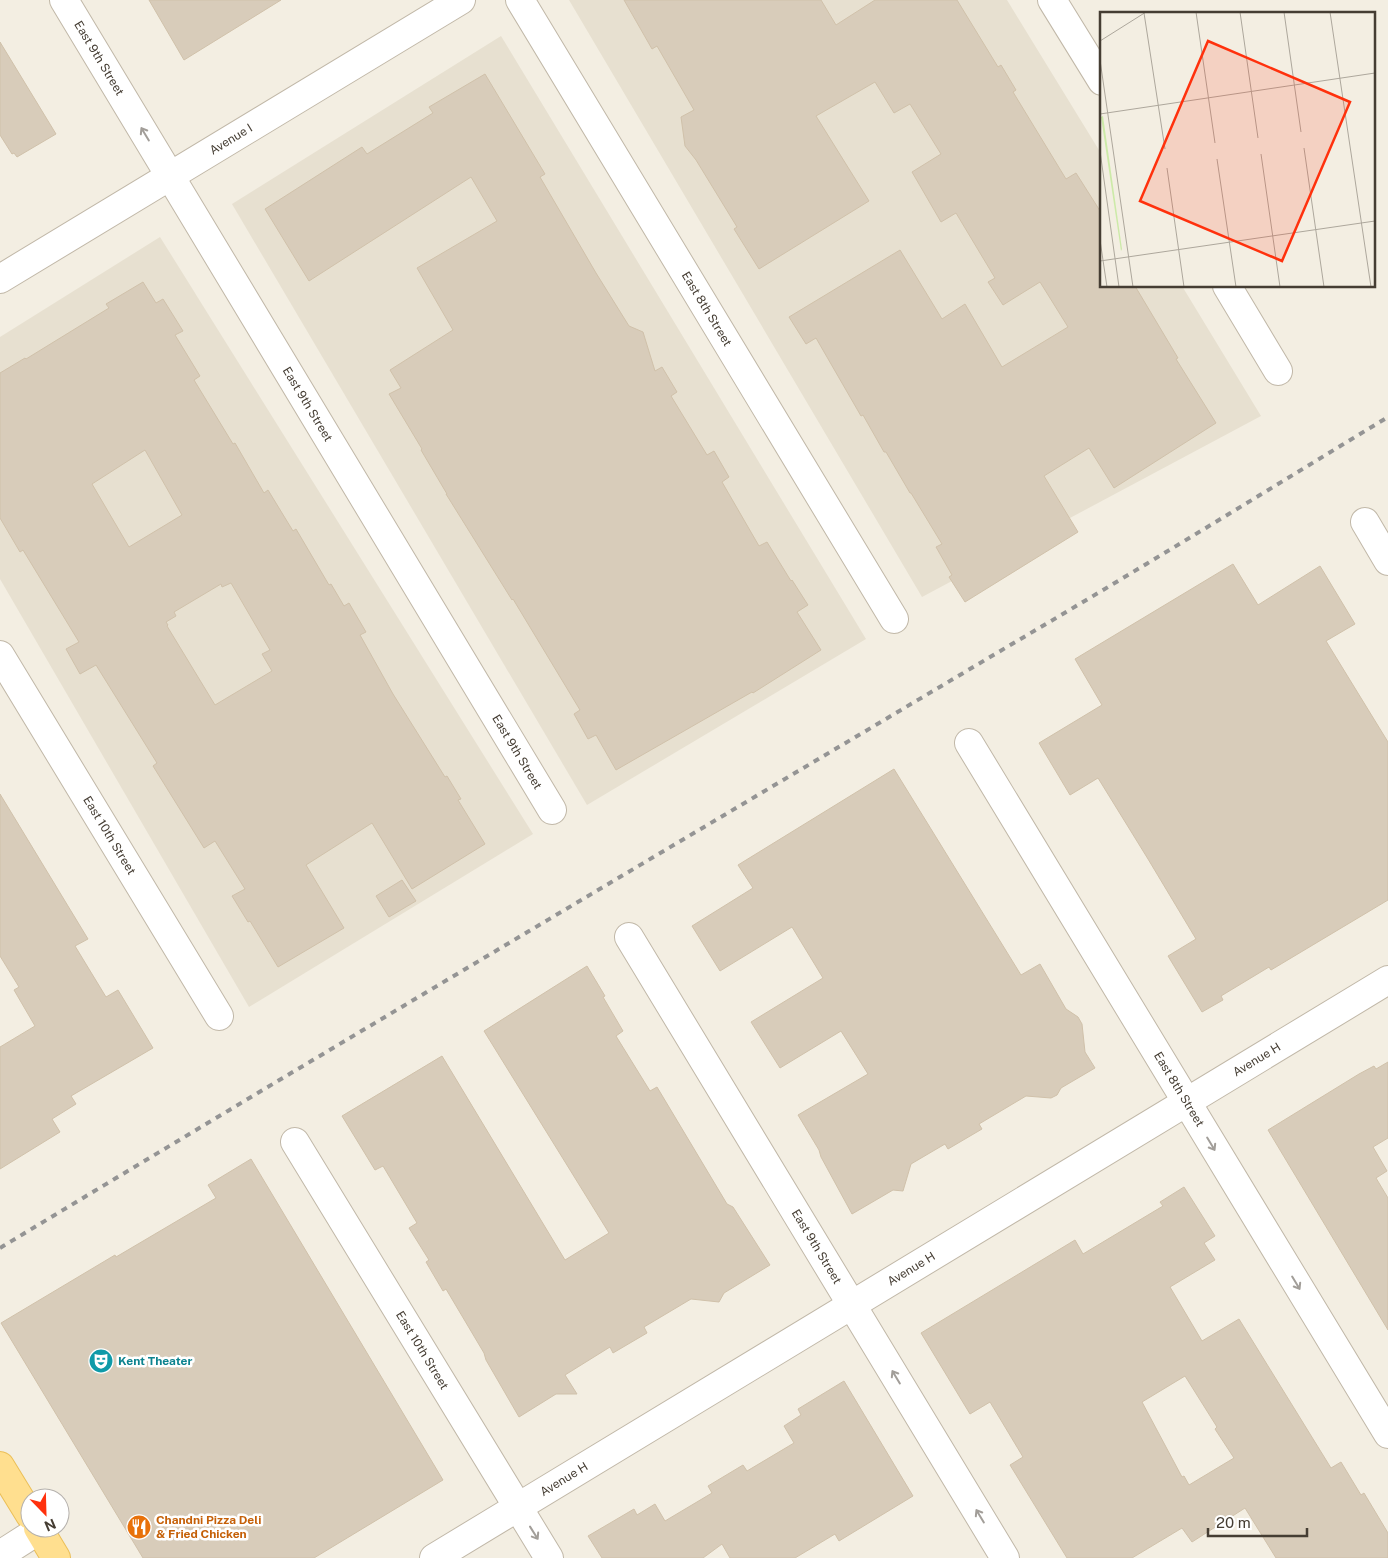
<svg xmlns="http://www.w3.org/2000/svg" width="1388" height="1558" font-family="'Public Sans',sans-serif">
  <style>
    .residential { fill: #e7e0d0 }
    .building { fill: #d8ccba; stroke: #d0c1aa; fill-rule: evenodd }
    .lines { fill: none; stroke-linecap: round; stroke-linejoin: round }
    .minor-casing { stroke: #c1b8a8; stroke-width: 30 }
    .major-casing { stroke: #ebbf58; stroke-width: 30 }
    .minor { stroke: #fff; stroke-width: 28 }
    .major { stroke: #ffdf8f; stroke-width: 28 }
    .rail { stroke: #949494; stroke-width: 4; stroke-dasharray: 6 6; stroke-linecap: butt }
    .oneway { stroke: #a29e99 }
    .labels { text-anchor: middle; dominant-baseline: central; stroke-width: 5; stroke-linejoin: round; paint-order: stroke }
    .street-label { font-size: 12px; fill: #453d33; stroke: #fff }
    .culture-label { font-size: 12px; font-weight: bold; fill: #0d838f; stroke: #fff; text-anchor: start }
    .food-label { font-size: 12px; font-weight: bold; fill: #c56008; stroke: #fff; text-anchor: start }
    .inset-road { fill: none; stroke: #ada79c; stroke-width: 1 }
    .view { fill: #ff310d; fill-opacity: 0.15; stroke: #ff310d; stroke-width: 2.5 }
    .inset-edge { fill: none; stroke: #453d33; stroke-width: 2.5 }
  </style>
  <rect width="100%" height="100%" fill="#f3eee2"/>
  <g class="residential">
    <polygon points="569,0 1007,0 1102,155 1102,286 1182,286 1261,416 922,597"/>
    <polygon points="501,36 866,639 587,805 232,204"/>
    <polygon points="160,237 533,834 249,1007 0,579 0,337"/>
  </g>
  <g class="building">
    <polygon points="149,0 281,0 184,60"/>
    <polygon points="624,0 821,0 836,25 875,0 957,0 998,67 1001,65 1016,90 1013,92 1066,179 1076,173 1102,214 1102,286 1135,286 1178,358 1176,359 1216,423 1114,488 1089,448 1044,476 1078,532 965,602 949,577 952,575 936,547 942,544 911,493 910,493 886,452 884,452 863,415 861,416 816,338 806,344 789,317 900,250 942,319 965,304 1002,367 1068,327 1040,282 1003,305 988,282 995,278 956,213 941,222 912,172 941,154 910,104 894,113 875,82 816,116 869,201 759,269 734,229 737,227 696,160 685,146 681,117 694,110 657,46 652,49"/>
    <polygon points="0,42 56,134 17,157 14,153 12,154 0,135"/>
    <polygon points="485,74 545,174 540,177 596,273 629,326 643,332 655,371 662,367 677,392 671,396 707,455 714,451 729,477 722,482 759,546 767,542 791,581 792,580 808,605 797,612 821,650 753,693 752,692 616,770 596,735 588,739 574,714 580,710 513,599 512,600 446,494 447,494 421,450 422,449 389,394 401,388 390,370 453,330 417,268 497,221 471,177 309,281 265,209 362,147 367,154 433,113 429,107"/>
    <path d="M 143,282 L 156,303 L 163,299 L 183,331 L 175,335 L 200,376 L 194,380 L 233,444 L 235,443 L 264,493 L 268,490 L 293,531 L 296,529 L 329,585 L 331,584 L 344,606 L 349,603 L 366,632 L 360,635 L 393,694 L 445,777 L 447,776 L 461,799 L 458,800 L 485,844 L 412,889 L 372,823 L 306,865 L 344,928 L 278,967 L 250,921 L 248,922 L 232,896 L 245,889 L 215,841 L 204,848 L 153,766 L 157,763 L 96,665 L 80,674 L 66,649 L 79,642 L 23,550 L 20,552 L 0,518 L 0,373 L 25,358 L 26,359 L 109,308 L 106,304 ZM 145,450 L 182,515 L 129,547 L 92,484 ZM 231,583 L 270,650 L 262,654 L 272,671 L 215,705 L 167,626 L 168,625 L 166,622 L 176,616 L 174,612 L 221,584 L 222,587 Z"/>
    <polygon points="1233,564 1258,605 1320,566 1355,624 1326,641 1388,742 1388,900 1271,970 1269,967 1221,996 1223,1000 1202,1012 1168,956 1196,939 1148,859 1098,778 1070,795 1039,743 1102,705 1075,659"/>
    <polygon points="894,769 1021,975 1040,964 1066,1009 1078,1017 1082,1024 1085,1052 1095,1068 1061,1088 1057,1095 1051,1098 1026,1096 979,1124 982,1129 948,1149 945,1144 911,1164 903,1191 893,1190 852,1214 821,1157 819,1150 798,1115 868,1074 841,1031 780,1068 751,1022 823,978 792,927 720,971 692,926 753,888 738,865"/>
    <polygon points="0,794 88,939 75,946 106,997 118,990 153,1048 71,1096 76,1104 52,1119 60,1132 0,1169 0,1047 35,1026 14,990 19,987 0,956"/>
    <polygon points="402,880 416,901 389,917 376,896"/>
    <polygon points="587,966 605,996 603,997 623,1031 616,1036 650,1091 657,1087 727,1204 733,1207 770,1265 724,1293 719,1302 691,1299 644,1327 647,1333 613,1353 610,1347 565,1375 577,1394 556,1394 519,1417 486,1360 484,1353 446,1289 443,1291 426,1262 429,1260 409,1228 417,1223 383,1166 375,1170 342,1116 442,1056 565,1260 609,1233 484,1031"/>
    <polygon points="1388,1062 1388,1138 1373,1147 1387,1171 1376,1178 1388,1198 1388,1330 1268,1130 1359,1074 1374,1066 1376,1069"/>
    <polygon points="251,1159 443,1480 314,1558 143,1558 1,1323 115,1255 116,1257 216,1198 208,1185"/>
    <path d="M 1184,1187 L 1215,1236 L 1204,1243 L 1215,1260 L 1170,1287 L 1202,1341 L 1239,1319 L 1331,1468 L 1341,1462 L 1361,1495 L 1364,1493 L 1388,1533 L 1388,1558 L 1276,1558 L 1245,1508 L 1192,1542 L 1182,1528 L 1132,1558 L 1067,1558 L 1010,1465 L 1023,1457 L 990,1402 L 970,1414 L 921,1333 L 1075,1240 L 1083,1254 L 1163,1206 L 1160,1202 ZM 1185,1376 L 1217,1427 L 1215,1429 L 1234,1458 L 1189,1485 L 1184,1476 L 1182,1477 L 1142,1402 Z"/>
    <polygon points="844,1381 913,1496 839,1541 835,1534 795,1558 730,1558 722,1544 703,1558 602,1558 588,1536 634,1509 637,1515 655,1504 665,1521 712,1493 708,1486 743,1465 747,1471 794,1443 784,1426 801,1415 798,1409"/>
  </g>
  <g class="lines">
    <defs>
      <g id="minor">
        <path id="s1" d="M 64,0 L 552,810"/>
        <path id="s2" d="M 520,0 L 894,619"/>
        <polyline points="1052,0 1102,81"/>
        <path id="s3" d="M 0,279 L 461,0"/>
        <polyline points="1227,286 1278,371"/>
        <polyline points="1365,522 1388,561"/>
        <path id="s4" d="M 0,655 L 219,1016"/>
        <path id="s5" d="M 969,743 L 1388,1434"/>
        <path id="s6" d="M 629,937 L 1005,1558"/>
        <path id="s7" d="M 295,1142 L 549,1558"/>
        <polyline points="0,1555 39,1530"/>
        <path id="s8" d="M 434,1558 L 1388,980"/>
      </g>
      <g id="major">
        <polyline points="0,1466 30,1515"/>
        <polyline points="38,1528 56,1558"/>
      </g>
    </defs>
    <use href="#minor" class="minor-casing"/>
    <use href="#major" class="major-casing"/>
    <use href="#minor" class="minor"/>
    <use href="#major" class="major"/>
    <path class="rail" d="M 0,1248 C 336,1045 674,845 1012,644 C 1138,570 1263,493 1388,417"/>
  </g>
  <defs><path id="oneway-shaft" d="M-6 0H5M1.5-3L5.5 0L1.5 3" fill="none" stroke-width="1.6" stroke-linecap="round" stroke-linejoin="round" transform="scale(1.25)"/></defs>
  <g class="oneway">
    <use href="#oneway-shaft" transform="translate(145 134) rotate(-121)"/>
    <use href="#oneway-shaft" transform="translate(1211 1144) rotate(59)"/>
    <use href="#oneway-shaft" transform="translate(1296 1283) rotate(59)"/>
    <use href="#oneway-shaft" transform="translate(896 1377) rotate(-121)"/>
    <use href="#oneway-shaft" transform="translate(980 1516) rotate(-121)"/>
    <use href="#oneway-shaft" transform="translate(534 1533) rotate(58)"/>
  </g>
  <defs>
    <symbol id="theatre-disc" viewBox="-11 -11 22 22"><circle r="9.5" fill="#0f9aa8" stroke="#fff"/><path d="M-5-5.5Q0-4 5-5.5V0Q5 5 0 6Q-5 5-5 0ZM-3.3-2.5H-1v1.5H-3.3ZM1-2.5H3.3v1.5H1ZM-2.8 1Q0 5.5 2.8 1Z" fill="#fff"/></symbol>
    <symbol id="restaurant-disc" viewBox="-11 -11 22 22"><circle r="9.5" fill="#e8710a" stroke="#fff"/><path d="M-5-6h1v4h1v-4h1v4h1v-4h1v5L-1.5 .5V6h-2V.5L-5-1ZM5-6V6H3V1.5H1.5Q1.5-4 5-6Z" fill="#fff"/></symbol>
  </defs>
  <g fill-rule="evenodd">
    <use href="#theatre-disc" x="87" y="1347" width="28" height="28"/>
    <use href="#restaurant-disc" x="125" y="1513" width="28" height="28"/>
  </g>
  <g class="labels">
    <g class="street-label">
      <text stroke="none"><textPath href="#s1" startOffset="68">East 9th Street</textPath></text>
      <text stroke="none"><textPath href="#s3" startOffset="270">Avenue I</textPath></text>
      <text stroke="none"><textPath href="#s2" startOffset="361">East 8th Street</textPath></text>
      <text stroke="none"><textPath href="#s1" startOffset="472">East 9th Street</textPath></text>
      <text stroke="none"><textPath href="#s1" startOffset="878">East 9th Street</textPath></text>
      <text stroke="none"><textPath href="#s4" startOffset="211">East 10th Street</textPath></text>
      <text stroke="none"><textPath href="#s8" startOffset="962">Avenue H</textPath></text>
      <text stroke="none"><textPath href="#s5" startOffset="405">East 8th Street</textPath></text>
      <text stroke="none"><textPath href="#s6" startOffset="362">East 9th Street</textPath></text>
      <text stroke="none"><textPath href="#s8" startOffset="558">Avenue H</textPath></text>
      <text stroke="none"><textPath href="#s7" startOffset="244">East 10th Street</textPath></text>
      <text stroke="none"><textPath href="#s8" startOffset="152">Avenue H</textPath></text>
    </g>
    <g class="culture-label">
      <text x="118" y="1361">Kent Theater</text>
    </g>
    <g class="food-label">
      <text x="156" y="1520">Chandni Pizza Deli<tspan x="156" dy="14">&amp; Fried Chicken</tspan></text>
    </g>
  </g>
  <g transform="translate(1100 12)">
    <rect width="275" height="275" fill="#f3eee2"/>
    <path d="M 3,104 L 22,237 L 21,239 L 1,105 Z" fill="#cceaa8"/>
    <path class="inset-road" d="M 96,0 L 115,131M 140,0 L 158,126M 184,0 L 201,120M 230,0 L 271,275M 44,1 L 65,137M 0,29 L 46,0M 0,48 L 33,275M 0,102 L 275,61M 204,136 L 224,275M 0,139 L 19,275M 161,142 L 180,275M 117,147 L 136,275M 67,156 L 84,275M 0,228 L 7,275M 0,249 L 275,209"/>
    <path class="view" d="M 108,29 L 250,90 L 182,249 L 40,189 Z"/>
    <rect width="275" height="275" class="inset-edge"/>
  </g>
  <g transform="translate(45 1513) rotate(157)"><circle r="24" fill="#ffffff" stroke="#b5b1ad"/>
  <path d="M0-4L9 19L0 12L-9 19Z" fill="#ff310d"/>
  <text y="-8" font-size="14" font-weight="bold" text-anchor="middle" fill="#453d33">N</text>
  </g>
  <path d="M1208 1528v8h99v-8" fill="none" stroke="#453d33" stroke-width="2.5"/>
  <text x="1216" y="1528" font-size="15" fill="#453d33" stroke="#ffffff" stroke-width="4" paint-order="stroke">20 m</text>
</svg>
